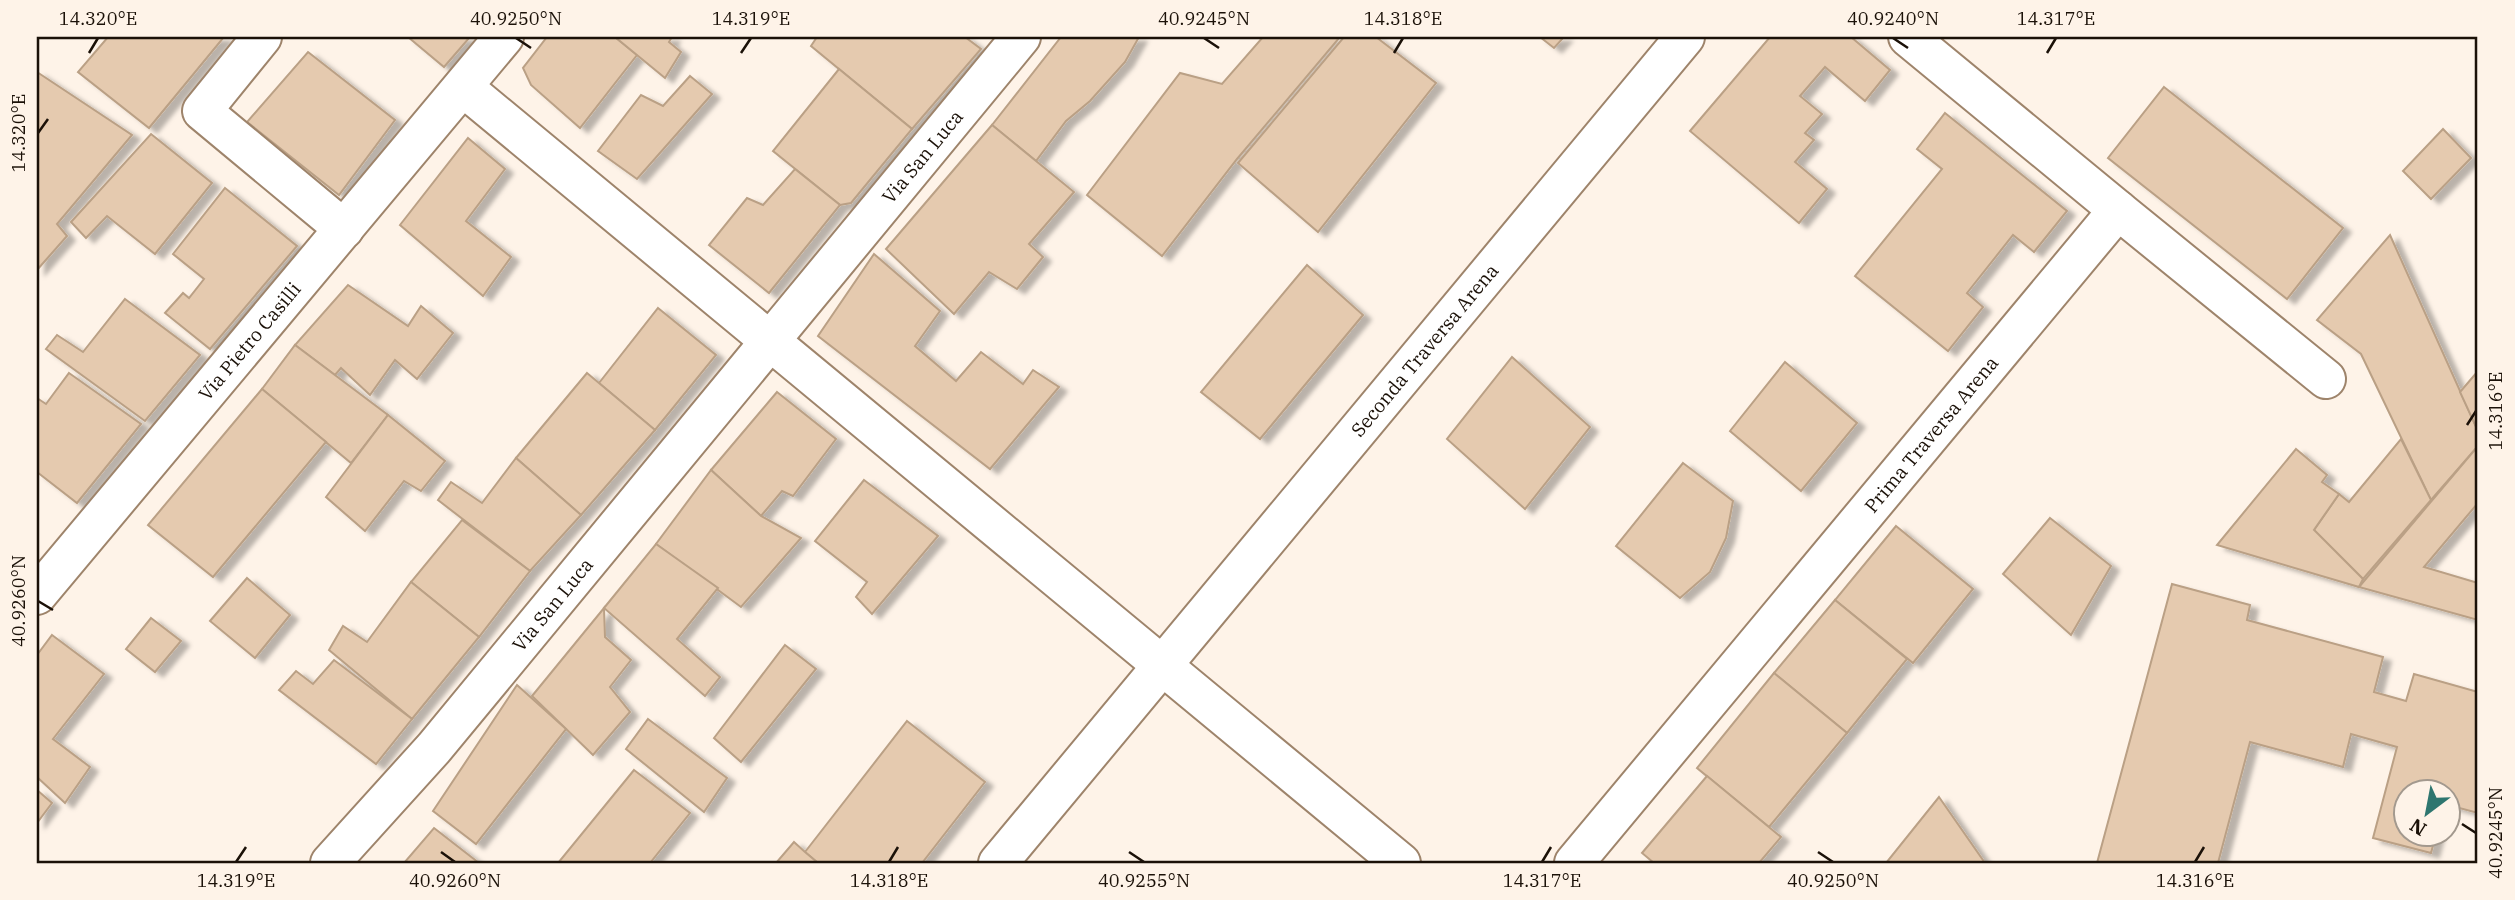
<svg xmlns="http://www.w3.org/2000/svg" width="2515" height="900" font-family="'IBM Plex Serif',serif">
  <style>
    .building { fill: #e5caaf; stroke: #baa085; stroke-width: 2; filter: url(#shadow) }
    .lines { fill: none; stroke-linecap: round; stroke-linejoin: round }
    .street-casing { stroke: #9e846b; stroke-width: 42 }
    .street { stroke: #fff; stroke-width: 38 }
    .ticks { fill: none; stroke: #1b1108; stroke-width: 2.5 }
    .labels { text-anchor: middle; dominant-baseline: central; stroke-width: 5; stroke-linejoin: round; paint-order: stroke }
    .street-label { font-size: 19px; fill: #1b1108; stroke: #fef3e8 }
    .neatline { fill: none; stroke: #1b1108; stroke-width: 2.5 }
    .ticks-label { font-size: 18px; text-anchor: middle; fill: #1b1108 }
  </style>
  <defs>
    <filter id="shadow"><feDropShadow dx="8" dy="4.5" stdDeviation="2" flood-color="#0004"/></filter>
  </defs>
  <rect width="100%" height="100%" fill="#fef3e8"/>
  <g class="building">
    <polygon points="108,37 224,37 149,128 78,72"/>
    <polygon points="408,37 470,37 444,67"/>
    <polygon points="547,37 615,37 637,55 580,128 531,85 523,68"/>
    <polygon points="615,37 672,37 669,42 681,52 665,78"/>
    <polygon points="817,37 965,37 981,49 912,129 811,46"/>
    <polygon points="1061,37 1139,37 1125,62 1090,101 1066,121 1036,161 992,125"/>
    <polygon points="1263,37 1340,37 1237,159 1162,256 1087,195 1180,73 1222,84"/>
    <polygon points="1344,37 1376,37 1436,83 1318,232 1238,163"/>
    <polygon points="1540,37 1564,37 1554,48"/>
    <polygon points="1770,37 1851,37 1890,70 1865,101 1825,67 1800,96 1822,114 1805,133 1814,140 1795,162 1827,189 1799,223 1690,131"/>
    <polygon points="308,52 395,120 339,195 247,122"/>
    <polygon points="839,69 912,129 851,203 840,205 773,151"/>
    <polygon points="37,72 132,135 57,224 67,236 37,270"/>
    <polygon points="690,76 712,94 637,179 598,151 641,95 663,106"/>
    <polygon points="2164,87 2343,228 2287,299 2108,158"/>
    <polygon points="1945,113 2067,211 2034,252 2013,235 1967,293 1983,307 1948,351 1855,276 1942,169 1917,149"/>
    <polygon points="992,125 1074,192 1029,244 1043,257 1017,289 989,272 954,314 886,249"/>
    <polygon points="2443,129 2471,158 2431,199 2403,171"/>
    <polygon points="151,134 212,183 155,254 107,216 86,238 71,222"/>
    <polygon points="468,138 505,169 466,221 511,257 483,296 400,225"/>
    <polygon points="795,169 840,205 769,293 709,245 747,198 763,205"/>
    <polygon points="225,188 297,246 210,349 165,313 183,293 189,298 204,279 173,254"/>
    <polygon points="2390,235 2478,431 2478,446 2431,500 2361,354 2317,320"/>
    <polygon points="874,254 940,311 915,346 956,381 981,352 1023,384 1033,370 1059,387 990,469 818,336"/>
    <polygon points="1307,265 1363,315 1260,439 1201,392"/>
    <polygon points="348,285 408,326 421,306 453,333 417,379 395,360 370,395 341,368 335,375 295,345"/>
    <polygon points="125,299 200,355 145,421 46,349 57,335 83,352"/>
    <polygon points="658,308 716,355 655,430 599,383"/>
    <polygon points="295,345 388,415 351,463 262,389"/>
    <polygon points="1512,357 1590,427 1525,509 1447,439"/>
    <polygon points="1785,362 1857,423 1801,491 1730,431"/>
    <polygon points="2478,371 2478,431 2460,392"/>
    <polygon points="69,373 141,424 77,503 37,472 37,398 46,404"/>
    <polygon points="587,373 655,430 581,515 516,458"/>
    <polygon points="262,389 326,442 213,577 148,525"/>
    <polygon points="777,392 836,439 793,496 782,491 761,516 711,470"/>
    <polygon points="388,415 445,461 421,491 404,481 365,531 326,497"/>
    <polygon points="2401,439 2431,500 2363,579 2314,530 2339,494 2349,502"/>
    <polygon points="2478,446 2478,503 2424,567 2478,583 2478,620 2359,587"/>
    <polygon points="2296,449 2327,475 2322,482 2339,494 2314,530 2363,579 2359,587 2217,545"/>
    <polygon points="516,458 581,515 530,571 438,500 451,482 482,503"/>
    <polygon points="1683,463 1733,501 1726,538 1710,572 1680,598 1616,546"/>
    <polygon points="711,470 761,516 801,538 741,607 656,544"/>
    <polygon points="864,480 938,536 872,614 856,597 867,582 815,541"/>
    <polygon points="2050,518 2111,566 2071,635 2003,574"/>
    <polygon points="462,520 530,571 479,637 411,582"/>
    <polygon points="1896,526 1973,589 1913,663 1835,600"/>
    <polygon points="656,544 718,588 677,639 720,677 705,696 604,608"/>
    <polygon points="247,578 290,615 255,658 210,621"/>
    <polygon points="411,582 479,637 412,719 329,650 343,626 367,642"/>
    <polygon points="2172,584 2250,605 2247,620 2383,657 2374,692 2406,701 2414,674 2478,692 2478,813 2448,805 2448,792 2406,792 2406,834 2436,834 2431,853 2373,838 2397,747 2351,734 2343,767 2250,742 2218,863 2097,863"/>
    <polygon points="1835,600 1907,659 1847,733 1774,673"/>
    <polygon points="604,608 605,637 631,660 610,687 630,712 593,755 532,696"/>
    <polygon points="151,618 181,641 155,672 126,649"/>
    <polygon points="52,635 104,674 53,739 90,767 65,803 37,777 37,655"/>
    <polygon points="785,645 816,669 741,762 714,738"/>
    <polygon points="334,660 412,719 376,764 279,690 296,671 313,684"/>
    <polygon points="1774,673 1847,733 1769,827 1697,768"/>
    <polygon points="517,685 566,729 476,844 433,811"/>
    <polygon points="648,719 727,778 704,812 626,749"/>
    <polygon points="907,721 985,782 922,863 818,863 805,852"/>
    <polygon points="634,770 690,813 650,863 558,863"/>
    <polygon points="1707,776 1781,837 1759,863 1654,863 1642,853"/>
    <polygon points="37,790 52,803 37,823"/>
    <polygon points="1939,797 1985,863 1886,863"/>
    <polygon points="434,828 479,863 404,863"/>
    <polygon points="794,842 805,852 818,863 776,863"/>
  </g>
  <g class="lines">
    <defs>
      <g id="street">
        <polyline points="262,37 202,111 344,229"/>
        <polyline points="1908,37 2118,210"/>
        <polyline points="463,87 1401,863"/>
        <path id="s1" d="M 37,595 L 504,37"/>
        <path id="s2" d="M 330,863 L 434,748 L 1021,37"/>
        <path id="s3" d="M 998,863 L 1685,37"/>
        <path id="s4" d="M 1574,863 L 2118,210 L 2326,379"/>
      </g>
    </defs>
    <use href="#street" class="street-casing"/>
    <use href="#street" class="street"/>
  </g>
  <path class="ticks" d="M 516,38 L 531,48M 1204,38 L 1219,48M 1893,38 L 1908,48M 89,53 L 98,38M 741,53 L 751,38M 1394,53 L 1403,38M 2047,53 L 2056,38M 38,133 L 48,119M 2467,425 L 2476,411M 38,601 L 53,610M 2462,824 L 2476,833M 441,852 L 455,862M 1129,852 L 1144,862M 1818,852 L 1833,862M 236,862 L 246,847M 889,862 L 898,847M 1542,862 L 1551,847M 2195,862 L 2204,847"/>
  <g class="labels">
    <g class="street-label">
      <text stroke="none"><textPath href="#s2" startOffset="922">Via San Luca</textPath></text>
      <text stroke="none"><textPath href="#s1" startOffset="331">Via Pietro Casilli</textPath></text>
      <text stroke="none"><textPath href="#s3" startOffset="667">Seconda Traversa Arena</textPath></text>
      <text stroke="none"><textPath href="#s4" startOffset="558">Prima Traversa Arena</textPath></text>
      <text stroke="none"><textPath href="#s2" startOffset="341">Via San Luca</textPath></text>
    </g>
  </g>
  <rect width="2515" height="900" fill="none" stroke="#fef3e8" stroke-width="77"/>
  <g transform="translate(2427 813) rotate(212)"><circle r="33" fill="#fef3e8" stroke="#a3998e" stroke-width="2"/>
  <path d="M0-5L12 26L0 18L-12 26Z" fill="#2e766f"/>
  <text y="-10" font-size="19" font-weight="bold" text-anchor="middle" fill="#1b1108">N</text>
  </g>
  <rect x="38" y="38" width="2438" height="824" class="neatline"/>
  <g class="ticks-label">
    <text x="98" y="25">14.320°E</text>
    <text x="516" y="25">40.9250°N</text>
    <text x="751" y="25">14.319°E</text>
    <text x="1204" y="25">40.9245°N</text>
    <text x="1403" y="25">14.318°E</text>
    <text x="1893" y="25">40.9240°N</text>
    <text x="2056" y="25">14.317°E</text>
    <text transform="translate(19 133) rotate(-90)" y="6">14.320°E</text>
    <text transform="translate(2496 411) rotate(-90)" y="6">14.316°E</text>
    <text transform="translate(19 601) rotate(-90)" y="6">40.9260°N</text>
    <text transform="translate(2496 833) rotate(-90)" y="6">40.9245°N</text>
    <text x="236" y="887">14.319°E</text>
    <text x="455" y="887">40.9260°N</text>
    <text x="889" y="887">14.318°E</text>
    <text x="1144" y="887">40.9255°N</text>
    <text x="1542" y="887">14.317°E</text>
    <text x="1833" y="887">40.9250°N</text>
    <text x="2195" y="887">14.316°E</text>
  </g>
</svg>
